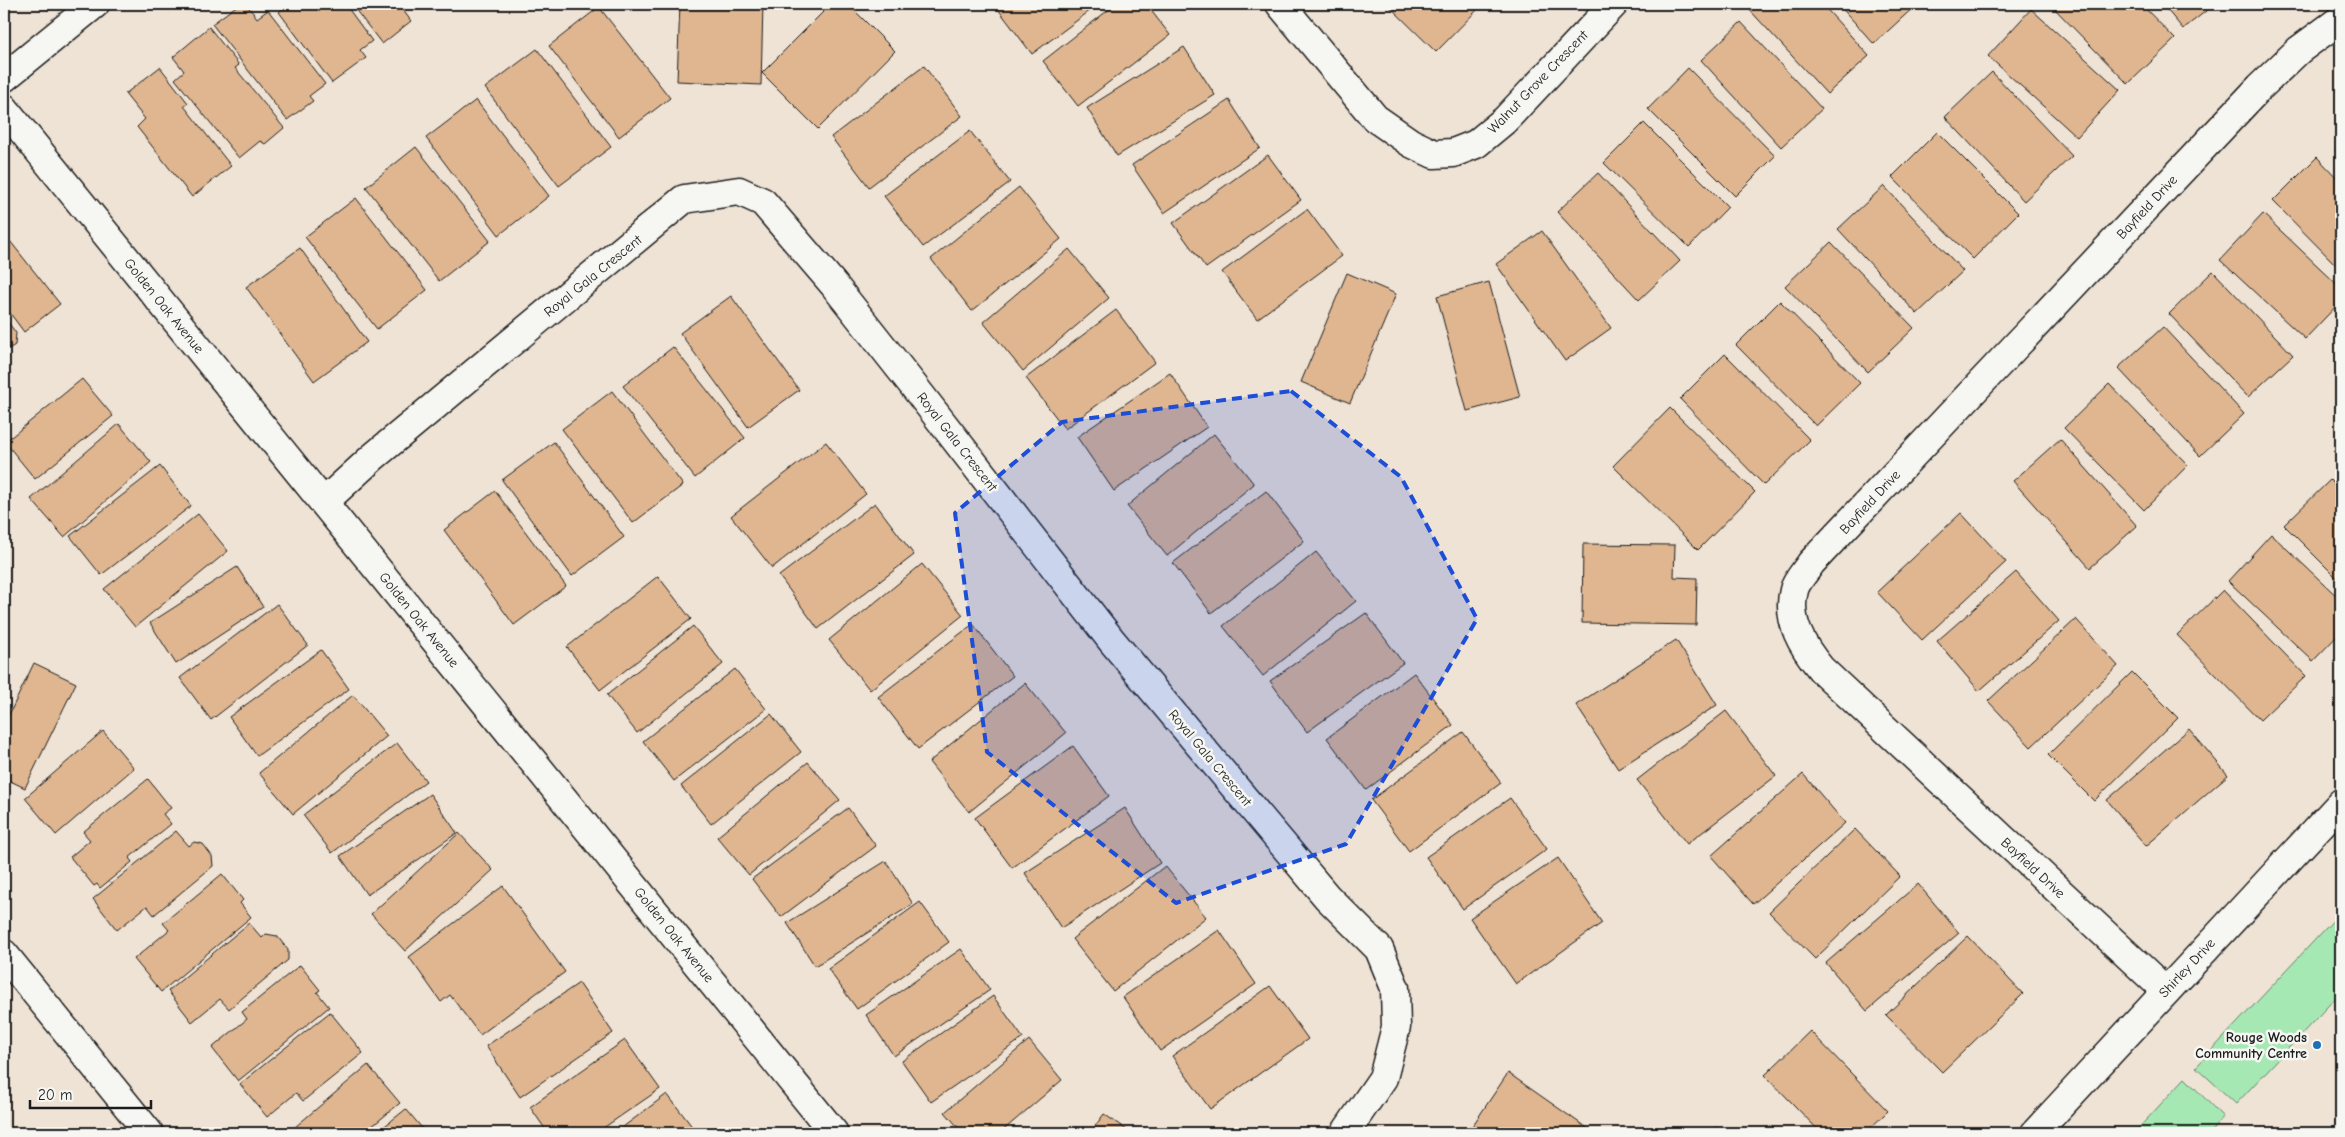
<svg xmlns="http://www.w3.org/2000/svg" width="2345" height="1137" font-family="'Comic Neue',sans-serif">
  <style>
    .green { fill: #a6e8b3; stroke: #618268 }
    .building { fill: #dfb690; stroke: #1c1c1c }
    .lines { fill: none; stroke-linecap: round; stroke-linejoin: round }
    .street-casing { stroke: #1c1c1c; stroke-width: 31 }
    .secondary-casing { stroke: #1c1c1c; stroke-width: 31 }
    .street { stroke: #f6f6f2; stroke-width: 28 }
    .secondary { stroke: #f6f6f2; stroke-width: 28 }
    .marked { fill: #1d4ed8; fill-opacity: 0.2; stroke: #1d4ed8; stroke-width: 4; stroke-dasharray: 10 6; stroke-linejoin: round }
    .poi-dot { fill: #1f6fb2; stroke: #f6f6f2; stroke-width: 2 }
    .labels { text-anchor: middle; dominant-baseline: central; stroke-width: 5; stroke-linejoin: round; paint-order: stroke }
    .street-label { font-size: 14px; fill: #1c1c1c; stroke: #f6f6f2 }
    .poi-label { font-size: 14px; font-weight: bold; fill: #1c1c1c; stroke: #f6f6f2; text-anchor: end }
  </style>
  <rect width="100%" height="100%" fill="#efe3d5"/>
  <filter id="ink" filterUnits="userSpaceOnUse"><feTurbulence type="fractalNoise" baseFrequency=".02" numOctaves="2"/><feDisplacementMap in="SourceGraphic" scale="10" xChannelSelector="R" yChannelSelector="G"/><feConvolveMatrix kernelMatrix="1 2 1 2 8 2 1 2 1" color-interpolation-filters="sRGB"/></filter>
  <g filter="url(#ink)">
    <g class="green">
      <polygon points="2341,912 2341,992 2236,1104 2196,1067"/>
      <polygon points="2185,1078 2223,1117 2210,1133 2134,1133"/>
    </g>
    <g class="building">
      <polygon points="239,4 246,4 257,18 268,10 325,84 309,96 313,101 287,120 212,24"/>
      <polygon points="286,4 345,4 372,41 360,50 366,58 332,83 279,12 287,5"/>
      <polygon points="351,4 402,4 400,6 411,21 382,44"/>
      <polygon points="680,4 763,4 761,85 677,81"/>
      <polygon points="831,4 848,4 895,51 818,129 762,73"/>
      <polygon points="1005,4 1099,4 1032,54 998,9"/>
      <polygon points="1116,4 1146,4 1170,35 1078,106 1043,61"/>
      <polygon points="1387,4 1483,4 1436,52"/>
      <polygon points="1751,4 1822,4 1869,56 1827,94 1747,7"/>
      <polygon points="1838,4 1917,4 1874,44"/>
      <polygon points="2050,4 2141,4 2175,39 2128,84"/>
      <polygon points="2162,4 2215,4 2183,29"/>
      <polygon points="599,7 670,98 619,137 549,46"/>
      <polygon points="2031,9 2120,90 2077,137 1988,56"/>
      <polygon points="1741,22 1822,109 1781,147 1701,60"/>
      <polygon points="209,27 239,65 235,68 284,128 265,144 260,141 239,158 175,79 184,71 173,57"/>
      <polygon points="1184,47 1215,95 1117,156 1087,108"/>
      <polygon points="537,49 611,147 559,186 485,88"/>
      <polygon points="924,66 962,116 869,187 831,137"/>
      <polygon points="160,67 188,103 184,106 231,166 192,197 137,127 145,119 125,94"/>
      <polygon points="1688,68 1775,156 1735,196 1648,109"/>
      <polygon points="1992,72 2072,156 2024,201 1945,117"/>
      <polygon points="476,100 549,196 499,235 426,138"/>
      <polygon points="1229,100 1260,148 1164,213 1132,165"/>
      <polygon points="1644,123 1728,207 1689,247 1604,163"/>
      <polygon points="970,131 1010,182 923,247 884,196"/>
      <polygon points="1937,132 2018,213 1973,259 1892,177"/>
      <polygon points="2341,144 2341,157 2335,150"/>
      <polygon points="416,147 490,241 439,281 366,187"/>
      <polygon points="1268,155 1301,200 1206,268 1173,223"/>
      <polygon points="2317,157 2341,182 2341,270 2273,201"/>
      <polygon points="1598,173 1680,261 1639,300 1557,212"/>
      <polygon points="1884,186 1963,271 1917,314 1838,229"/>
      <polygon points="1019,187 1061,239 972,311 931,259"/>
      <polygon points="356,198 427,290 377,329 305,237"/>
      <polygon points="1307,209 1342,256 1257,319 1222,272"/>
      <polygon points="2263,214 2341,288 2341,301 2305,339 2220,260"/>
      <polygon points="1542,231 1611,328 1565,361 1496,264"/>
      <polygon points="10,241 60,304 24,332 4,305 4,244"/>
      <polygon points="1831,242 1914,328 1868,372 1785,286"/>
      <polygon points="300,248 367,342 314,381 246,287"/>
      <polygon points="1069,249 1109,298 1023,371 983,322"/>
      <polygon points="2213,271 2293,355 2248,397 2169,314"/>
      <polygon points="1347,273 1396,294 1350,403 1301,382"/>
      <polygon points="1489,282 1520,397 1467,411 1437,296"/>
      <polygon points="731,296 799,390 748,427 680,333"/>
      <polygon points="1780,301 1860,383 1816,426 1736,345"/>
      <polygon points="1116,310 1155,362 1065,429 1026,378"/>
      <polygon points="4,317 16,333 15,345 4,352"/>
      <polygon points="2163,327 2244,414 2200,456 2118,368"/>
      <polygon points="673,347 745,438 695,478 623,386"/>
      <polygon points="1725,354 1810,440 1764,485 1680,399"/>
      <polygon points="1170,373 1207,427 1114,491 1077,437"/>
      <polygon points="82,379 113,416 35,479 5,442"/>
      <polygon points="2109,384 2188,465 2144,510 2064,428"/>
      <polygon points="612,391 683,485 633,523 562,429"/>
      <polygon points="1670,408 1755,492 1698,550 1613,466"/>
      <polygon points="119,424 151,462 64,537 31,499"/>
      <polygon points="1214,434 1254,484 1167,556 1127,506"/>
      <polygon points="2060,439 2137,526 2090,568 2013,481"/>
      <polygon points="554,442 624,537 572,576 502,480"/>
      <polygon points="826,442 866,494 772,568 731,516"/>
      <polygon points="160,466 191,506 101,575 70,536"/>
      <polygon points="2330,480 2341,491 2341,582 2284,525"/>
      <polygon points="495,491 566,586 514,625 444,530"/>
      <polygon points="1266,491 1304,541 1211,613 1173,563"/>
      <polygon points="875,503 914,555 818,629 779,576"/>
      <polygon points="1961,513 2006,562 1922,640 1877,592"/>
      <polygon points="198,514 228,551 135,627 104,589"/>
      <polygon points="2271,534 2341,600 2341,632 2313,661 2228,581"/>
      <polygon points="1583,544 1675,545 1674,577 1697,578 1696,625 1582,623"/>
      <polygon points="1316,552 1356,601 1263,676 1223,626"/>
      <polygon points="922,564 963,615 870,690 829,640"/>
      <polygon points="237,567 263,607 176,664 150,623"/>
      <polygon points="2016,572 2059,621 1979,691 1937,641"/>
      <polygon points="658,576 691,619 600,690 567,647"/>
      <polygon points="2223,590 2306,676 2260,720 2177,635"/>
      <polygon points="277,604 308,645 211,720 180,678"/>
      <polygon points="1366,613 1403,663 1307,732 1270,681"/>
      <polygon points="2076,619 2118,666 2031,747 1988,701"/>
      <polygon points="973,624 1013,676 918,749 878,697"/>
      <polygon points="693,626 723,664 637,733 607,695"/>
      <polygon points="1676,640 1717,705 1618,769 1576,705"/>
      <polygon points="321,650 349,689 257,756 229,717"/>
      <polygon points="34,663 76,683 25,788 4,778 4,725"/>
      <polygon points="735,669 766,709 674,781 643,741"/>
      <polygon points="2132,672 2178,718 2094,801 2048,755"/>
      <polygon points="1414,673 1453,725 1366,790 1327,738"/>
      <polygon points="1025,683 1066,733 969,812 929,762"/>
      <polygon points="353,695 387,736 293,814 259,773"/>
      <polygon points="1726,711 1776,776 1687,844 1637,780"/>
      <polygon points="771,714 801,752 711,824 681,786"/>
      <polygon points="2189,729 2228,775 2146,846 2107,800"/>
      <polygon points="103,731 134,768 56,835 25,798"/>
      <polygon points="1463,732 1501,783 1409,851 1371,800"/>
      <polygon points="397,743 426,781 332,853 303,815"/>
      <polygon points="1073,746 1109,796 1012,868 975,818"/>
      <polygon points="808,762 840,800 749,875 717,837"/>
      <polygon points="1803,774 1845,823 1753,904 1711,856"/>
      <polygon points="148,779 171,808 163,814 171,824 129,858 132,862 100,888 97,884 94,886 70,857 90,840 83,832"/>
      <polygon points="430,794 457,833 367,895 340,856"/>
      <polygon points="1510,798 1547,849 1463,909 1426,857"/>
      <polygon points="848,808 876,846 781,917 752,879"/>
      <polygon points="1125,808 1160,863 1061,928 1025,873"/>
      <polygon points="1855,829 1900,876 1815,959 1769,912"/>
      <polygon points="176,831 189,846 194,842 203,844 212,856 213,866 154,915 147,906 117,930 93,899"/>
      <polygon points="459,833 493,870 405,951 371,914"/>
      <polygon points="1558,858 1602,923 1516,984 1470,918"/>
      <polygon points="886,861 913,904 815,966 787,923"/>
      <polygon points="1165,866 1206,917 1113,991 1072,939"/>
      <polygon points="222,874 243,900 240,903 251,917 161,992 134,959 169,930 163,923"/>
      <polygon points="1918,884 1959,933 1867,1011 1826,963"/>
      <polygon points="503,886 565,972 480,1035 450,995 441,1002 409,957"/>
      <polygon points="920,902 949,942 857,1009 828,969"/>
      <polygon points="249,923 262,938 266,934 277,936 288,950 288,960 229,1009 220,999 192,1022 168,991"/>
      <polygon points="1219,930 1256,984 1160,1051 1123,997"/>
      <polygon points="1968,936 2023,994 1942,1072 1886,1015"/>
      <polygon points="961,949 990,990 894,1056 866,1015"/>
      <polygon points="300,965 320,990 317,992 329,1007 238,1081 212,1048 247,1019 242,1012"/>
      <polygon points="579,983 613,1033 520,1097 486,1046"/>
      <polygon points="1270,986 1308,1039 1210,1109 1172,1056"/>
      <polygon points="993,996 1023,1038 931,1102 902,1061"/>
      <polygon points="330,1012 363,1053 303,1101 296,1093 267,1117 240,1084"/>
      <polygon points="1810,1031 1888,1111 1865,1133 1821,1133 1765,1075"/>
      <polygon points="625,1040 660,1089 596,1133 548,1133 530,1107"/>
      <polygon points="1029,1040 1062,1080 1000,1133 963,1133 945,1112"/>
      <polygon points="368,1065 400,1103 364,1133 288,1133"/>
      <polygon points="1508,1073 1594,1133 1478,1133 1471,1128"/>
      <polygon points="667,1094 697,1133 615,1133"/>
      <polygon points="406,1109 426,1133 376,1133"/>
      <polygon points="1104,1114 1131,1133 1090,1133"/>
      <polygon points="1716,1127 1729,1133 1712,1133"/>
    </g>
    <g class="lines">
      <defs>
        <g id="street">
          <polyline points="1280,4 1375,118 1411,143 1434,154 1453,153 1476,144 1505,120 1614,4"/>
          <polyline points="4,78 95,4"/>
          <polyline points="4,108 834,1133"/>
          <polyline points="324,502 373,457 684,199 739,191 763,202 834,285 909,380 1112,641 1327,897 1379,949 1395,988 1396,1027 1383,1078 1345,1133"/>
          <polyline points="4,954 149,1133"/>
          <path d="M 2166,991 L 1821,669 C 1803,647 1786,621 1794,590 C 1796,581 1806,571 1811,563 L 2260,87 L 2299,50 L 2341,19"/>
        </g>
        <polyline id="secondary" points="2035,1133 2341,803"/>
      </defs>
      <use href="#street" class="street-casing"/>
      <use href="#secondary" class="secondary-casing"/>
      <use href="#street" class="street"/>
      <use href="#secondary" class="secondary"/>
    </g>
  </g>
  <path class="marked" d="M 1291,391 L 1401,477 L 1477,619 L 1346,844 L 1176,903 L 987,752 L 955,513 L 1062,422 Z"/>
  <circle class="poi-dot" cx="2317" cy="1045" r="5"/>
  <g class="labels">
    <g class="street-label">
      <text transform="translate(1538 82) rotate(-46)">Walnut Grove Crescent</text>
      <text transform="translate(2147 207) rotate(-47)">Bayfield Drive</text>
      <text transform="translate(593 276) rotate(-39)">Royal Gala Crescent</text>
      <text transform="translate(164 306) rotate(51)">Golden Oak Avenue</text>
      <text transform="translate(957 442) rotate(52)">Royal Gala Crescent</text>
      <text transform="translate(1870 502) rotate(-47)">Bayfield Drive</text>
      <text transform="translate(419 620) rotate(51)">Golden Oak Avenue</text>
      <text transform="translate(1210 758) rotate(50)">Royal Gala Crescent</text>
      <text transform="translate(2033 868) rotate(43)">Bayfield Drive</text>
      <text transform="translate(674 935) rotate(51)">Golden Oak Avenue</text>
      <text transform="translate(2187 968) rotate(-47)">Shirley Drive</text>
    </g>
    <g class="poi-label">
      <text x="2307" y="1037">Rouge Woods<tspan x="2307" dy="16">Community Centre</tspan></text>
    </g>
  </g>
  <rect width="2345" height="1137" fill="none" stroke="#f6f6f2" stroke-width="20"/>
  <rect x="10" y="10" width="2325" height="1117" fill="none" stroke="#1c1c1c" stroke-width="2" filter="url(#ink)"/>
  <path d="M30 1100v8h121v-8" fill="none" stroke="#1c1c1c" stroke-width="2.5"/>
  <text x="38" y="1100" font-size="15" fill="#1c1c1c" stroke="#f6f6f2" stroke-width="4" paint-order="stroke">20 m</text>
</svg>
